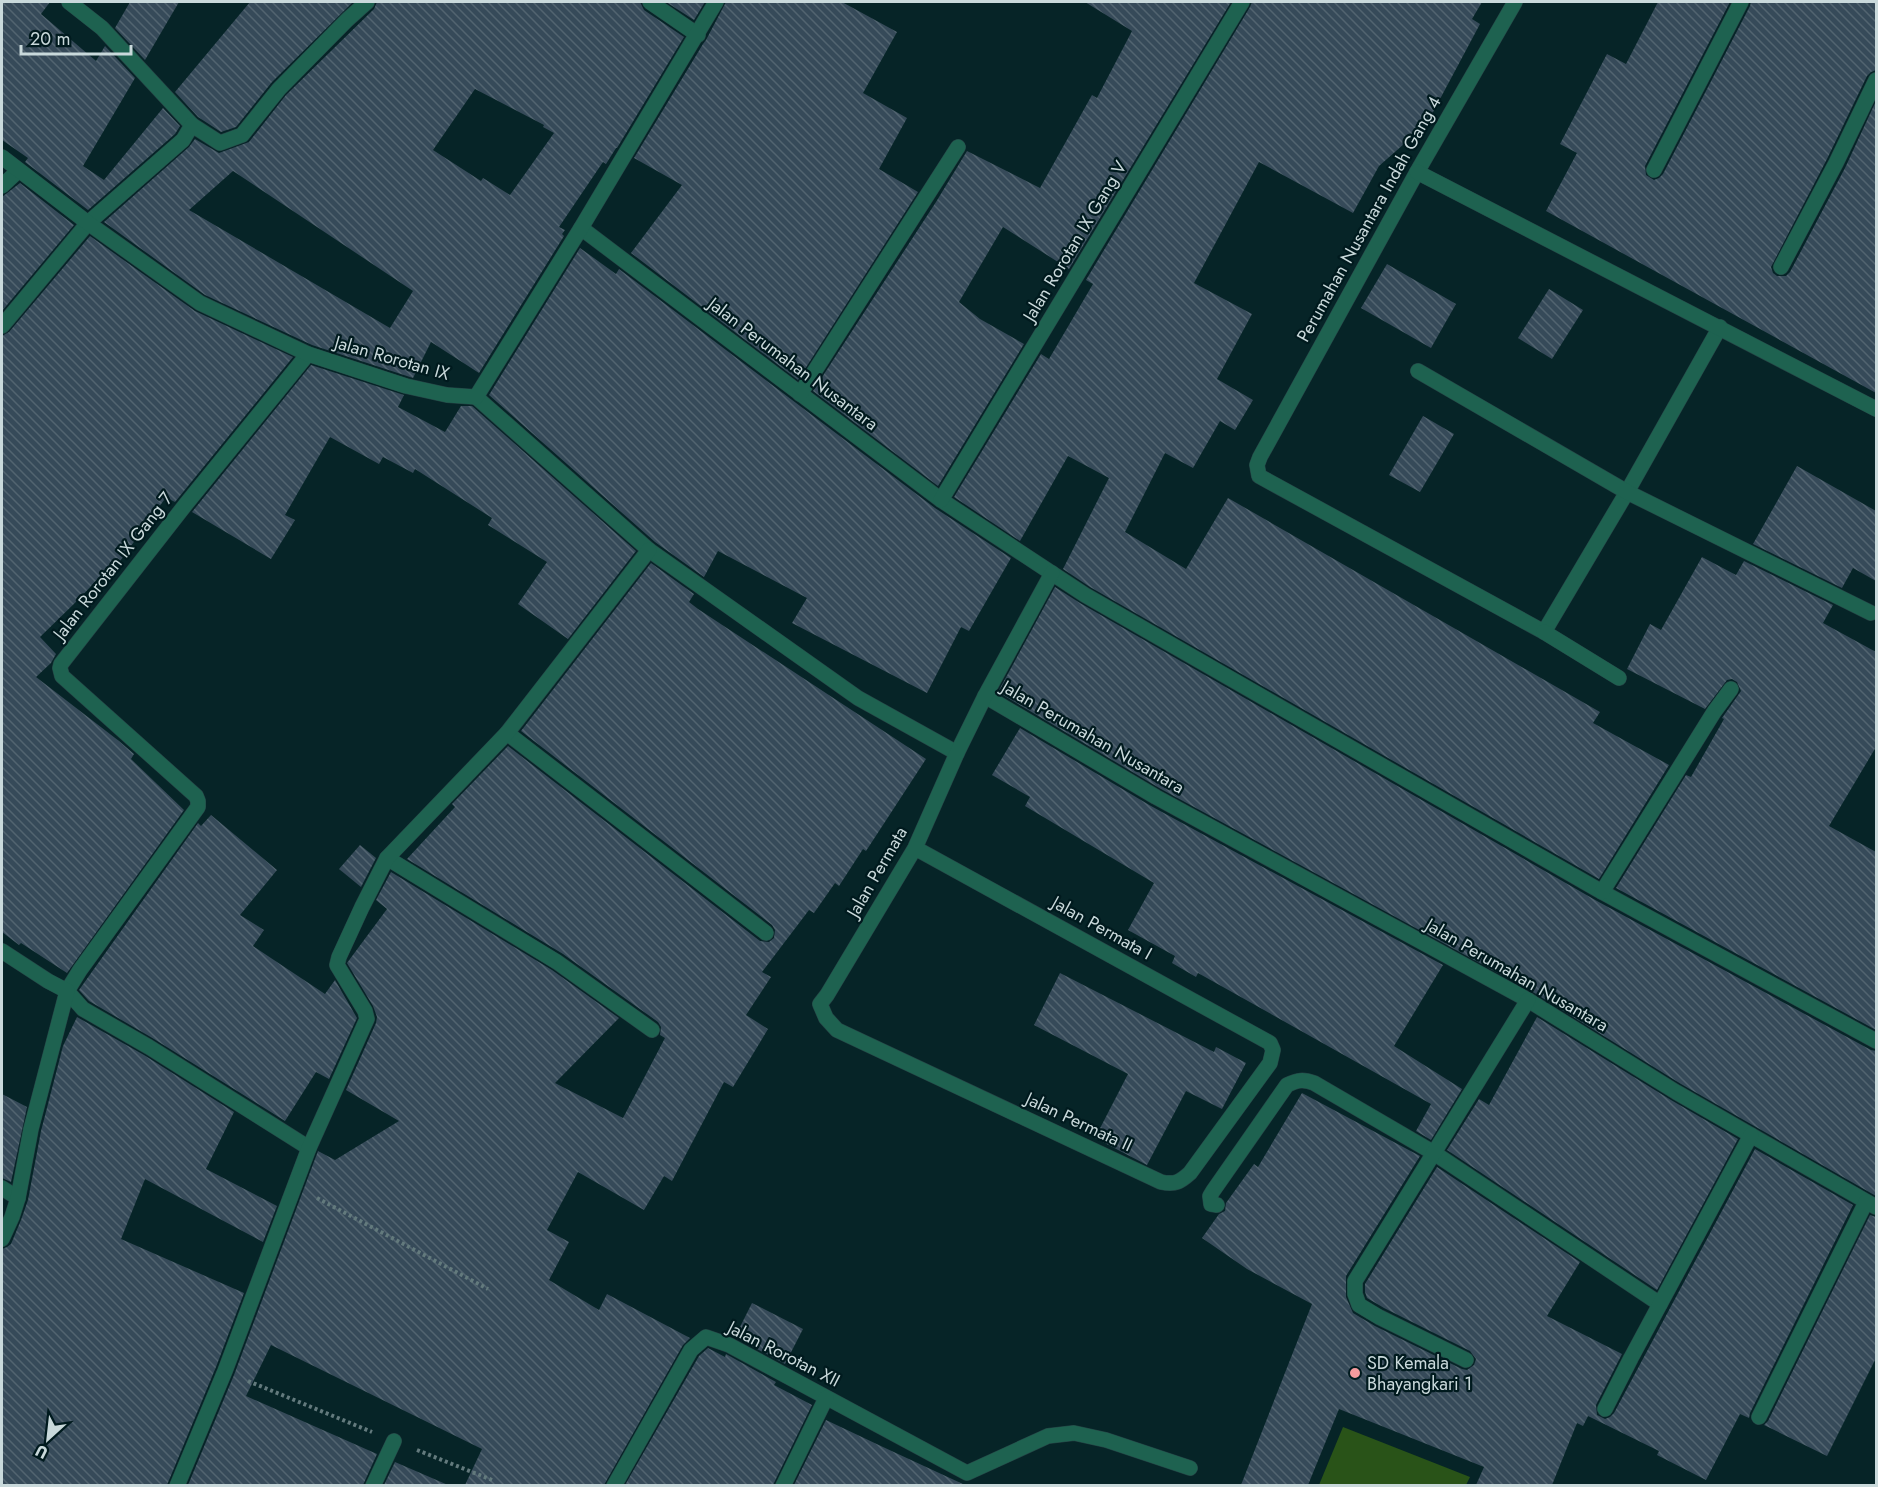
<svg xmlns="http://www.w3.org/2000/svg" width="1878" height="1487" font-family="Jost,sans-serif">
  <style>
    .garden { fill: #295318 }
    .building { fill: url(#building-back-hatch); fill-rule: evenodd }
    .lines { fill: none; stroke-linecap: round; stroke-linejoin: round }
    .service-casing { stroke: #254144; stroke-width: 16 }
    .minor-casing { stroke: #254144; stroke-width: 16 }
    .tertiary-casing { stroke: #254144; stroke-width: 16 }
    .path { stroke: #637a7d; stroke-width: 4; stroke-dasharray: 3 3; stroke-linecap: butt }
    .service { stroke: #1e6250; stroke-width: 15 }
    .minor { stroke: #1e6250; stroke-width: 15 }
    .tertiary { stroke: #1e6250; stroke-width: 15 }
    .poi-dot { fill: #f59b9e; stroke: #001a1e; stroke-width: 2 }
    .labels { text-anchor: middle; dominant-baseline: central; stroke-width: 4.5; stroke-linejoin: round; paint-order: stroke }
    .street-label { font-size: 18px; fill: #c9d9db; stroke: #001a1e }
    .poi-label { font-size: 18px; fill: #c9d9db; stroke: #001a1e; text-anchor: start }
  </style>
  <defs>
    <pattern id="building-back-hatch" width="6" height="6" patternUnits="userSpaceOnUse" patternTransform="scale(1.5)"><rect width="6" height="6" fill="#364a59"/><path d="M-1 5l2 2M0 0l6 6M5-1l2 2" fill="none" stroke="#526470"/></pattern>
  </defs>
  <rect width="100%" height="100%" fill="#062427"/>
  <polygon class="garden" points="1343,1427 1470,1477 1466,1485 1319,1485"/>
  <g class="building">
    <polygon points="2,2 50,2 41,14 96,61 105,46 135,78 83,166 104,180 163,108 180,126 175,134 88,210 25,162 28,158 2,140"/>
    <polygon points="130,2 179,2 145,60 115,28"/>
    <polygon points="250,2 353,2 272,82 236,127 221,132 198,117 175,92"/>
    <path d="M 377,2 L 640,2 L 644,10 L 684,37 L 617,148 L 616,148 L 606,164 L 603,162 L 559,227 L 565,230 L 562,234 L 564,236 L 479,373 L 431,342 L 413,378 L 312,345 L 205,295 L 104,222 L 189,147 L 195,139 L 219,153 L 249,142 L 286,95 L 374,9 ZM 475,89 L 544,125 L 543,127 L 554,133 L 510,195 L 483,178 L 481,181 L 433,150 ZM 233,171 L 413,291 L 390,328 L 189,210 Z"/>
    <polygon points="666,2 705,2 694,20"/>
    <polygon points="726,2 842,2 897,32 863,93 907,118 879,169 918,192 798,380 631,253 682,185 634,158 703,44 706,40"/>
    <polygon points="1085,2 1231,2 1069,269 1003,227 959,302 980,319 1024,344 938,486 813,391 936,202 967,151 1040,188 1092,95 1097,98 1132,31"/>
    <polygon points="1252,2 1482,2 1472,19 1480,24 1424,129 1421,129 1379,166 1353,213 1259,162 1194,283 1252,314 1217,379 1253,400 1235,430 1220,421 1193,468 1165,453 1125,532 1186,569 1228,498 1600,712 1593,723 1669,765 1599,879 1090,587 1063,569 1109,478 1068,456 1020,541 954,497 1041,354 1049,359 1093,284 1086,280 1250,7"/>
    <polygon points="1658,2 1730,2 1645,166 1646,175 1654,180 1659,178 1663,174 1750,6 1751,2 1876,2 1876,70 1871,72 1867,76 1827,159 1771,267 1773,273 1777,276 1786,276 1790,272 1845,168 1876,101 1876,393 1546,211 1577,153 1560,144 1607,54 1626,64"/>
    <polygon points="20,183 74,225 2,311 2,197"/>
    <polygon points="90,236 195,311 293,357 175,502 169,499 167,502 164,500 118,564 114,561 80,598 40,637 56,654 51,663 36,677 119,741 134,754 131,759 184,810 67,973 21,943 19,945 2,932 2,336 9,332"/>
    <polygon points="580,248 616,274 619,269 935,508 1011,558 969,631 961,627 927,693 792,623 807,598 718,551 704,577 655,542 489,395"/>
    <polygon points="1387,264 1456,304 1431,348 1361,308"/>
    <polygon points="1549,289 1583,310 1552,359 1518,338"/>
    <polygon points="311,365 404,395 398,407 445,432 461,406 472,406 636,551 568,639 518,604 547,562 488,525 492,518 415,469 413,473 383,457 379,464 330,437 285,515 295,520 271,559 192,512"/>
    <polygon points="1423,416 1454,434 1420,492 1389,475"/>
    <polygon points="1797,466 1876,511 1876,581 1853,568 1842,588 1753,544"/>
    <polygon points="1702,557 1736,575 1744,561 1833,605 1823,623 1876,652 1876,747 1829,826 1876,852 1876,1030 1616,888 1686,775 1691,777 1724,719 1722,718 1741,691 1737,682 1732,679 1727,680 1705,709 1627,669 1650,624 1661,630"/>
    <polygon points="651,563 694,594 689,602 698,609 926,759 866,851 863,849 839,886 835,883 814,913 809,910 762,972 771,977 746,1015 768,1029 733,1087 724,1082 672,1181 664,1176 644,1210 578,1172 547,1230 569,1242 549,1280 599,1310 607,1294 690,1338 683,1345 604,1485 465,1485 482,1449 271,1345 246,1396 377,1454 363,1485 188,1485 234,1375 318,1151 335,1160 399,1121 346,1090 376,1023 377,1017 373,1006 347,963 387,909 376,900 391,872 552,970 619,1018 555,1083 623,1118 665,1038 660,1035 661,1027 658,1022 563,954 407,859 455,807 452,804 508,746 760,941 769,942 774,938 775,930 772,925 521,731"/>
    <polygon points="1055,587 1080,603 1597,901 1871,1050 1876,1051 1876,1196 1681,1084 1533,992 1161,789 998,692"/>
    <polygon points="1020,728 1151,806 1443,965 1394,1046 1462,1089 1431,1140 1416,1131 1431,1104 1198,973 1196,977 1172,963 1175,956 1128,930 1154,883 1025,806 1030,797 992,775"/>
    <polygon points="211,815 277,870 240,915 264,930 253,946 325,994 335,980 357,1018 329,1079 316,1072 285,1121 154,1039 89,1001 79,990 198,823 201,826"/>
    <polygon points="360,845 376,858 361,887 339,869"/>
    <polygon points="1060,973 1214,1052 1216,1047 1246,1063 1222,1109 1186,1091 1147,1165 1095,1138 1128,1074 1034,1025"/>
    <polygon points="77,1017 144,1055 234,1112 206,1169 277,1206 263,1242 145,1179 121,1239 244,1293 216,1367 167,1485 2,1485 2,1249 7,1247 11,1244 21,1220 28,1200 41,1131 63,1046"/>
    <polygon points="1537,1017 1671,1100 1738,1139 1657,1290 1447,1150 1479,1099 1489,1105"/>
    <polygon points="1302,1093 1420,1156 1346,1276 1346,1297 1353,1313 1375,1326 1462,1369 1467,1370 1474,1365 1476,1359 1470,1351 1384,1308 1367,1298 1365,1292 1365,1284 1437,1167 1580,1262 1547,1316 1622,1354 1596,1405 1597,1415 1605,1419 1610,1417 1614,1413 1755,1149 1853,1205 1750,1413 1749,1418 1740,1414 1706,1480 1657,1455 1659,1451 1588,1416 1583,1426 1577,1423 1552,1485 1476,1485 1484,1467 1339,1409 1308,1485 1241,1485 1312,1304 1247,1269 1202,1238 1219,1214 1225,1211 1226,1203 1254,1164 1258,1167"/>
    <polygon points="2,1094 27,1107 11,1182 2,1178"/>
    <polygon points="1870,1215 1876,1217 1876,1358 1827,1456 1764,1425 1768,1421"/>
    <polygon points="752,1303 803,1329 785,1364 735,1337"/>
    <polygon points="708,1348 725,1357 726,1354 776,1382 774,1385 812,1405 773,1485 625,1485 699,1356"/>
    <polygon points="826,1420 883,1447 965,1485 794,1485"/>
    <polygon points="395,1462 448,1485 384,1485"/>
  </g>
  <g class="lines">
    <defs>
      <polyline id="service" points="2,1188 18,1198"/>
      <g id="minor">
        <polyline points="69,2 102,28 192,125"/>
        <polyline points="650,2 698,35"/>
        <polyline points="1515,2 1417,172 1260,457 1257,465 1259,476 1544,632 1627,492 1720,327"/>
        <polyline points="1654,170 1741,2"/>
        <polyline points="1417,172 1876,409"/>
        <polyline points="2,186 18,171"/>
        <polyline points="581,228 941,500 1085,595 1602,892 1876,1041"/>
        <polyline points="1781,267 1836,163 1876,80"/>
        <polyline points="2,326 88,223 183,140 192,125 220,143 242,135 279,89 347,20 367,2"/>
        <polyline points="308,354 186,504 61,664 60,668 62,676 196,796 198,801 198,807 80,970 67,991 83,1009 149,1047 309,1148"/>
        <polyline points="1418,371 1627,492 1871,613"/>
        <polyline points="800,394 958,147"/>
        <polyline points="476,397 649,550 858,698 957,753"/>
        <polyline points="941,500 1242,2"/>
        <polyline points="1544,632 1619,678"/>
        <polyline points="985,696 1156,797 1528,1000 1676,1092 1876,1207"/>
        <polyline points="507,733 766,933"/>
        <path d="M 915,848 L 1270,1043 L 1273,1050 L 1270,1063 L 1190,1173 C 1180,1182 1175,1185 1161,1182 L 837,1030 L 826,1018 L 820,1004 L 827,995 L 915,848 L 957,753 L 985,696 L 1052,573"/>
        <polyline points="387,858 557,962 652,1030"/>
        <polyline points="1602,892 1714,712 1731,689"/>
        <polyline points="2,951 48,981 67,991 31,1129 18,1198 12,1217 2,1239"/>
        <path d="M 1217,1205 L 1211,1204 L 1210,1196 L 1213,1191 L 1287,1085 C 1298,1080 1303,1079 1314,1083 L 1434,1153 L 1660,1304"/>
        <polyline points="1466,1360 1379,1317 1359,1305 1355,1294 1355,1281 1528,1000"/>
        <polyline points="1605,1409 1631,1358 1751,1135"/>
        <polyline points="1759,1417 1866,1202"/>
        <polyline points="177,1486 225,1371 309,1148 367,1019 365,1011 337,965 339,957 362,907 387,858 507,733 649,550"/>
        <polyline points="373,1486 394,1441"/>
        <polyline points="614,1486 691,1350 706,1337 729,1345 967,1473 1048,1436 1074,1433 1106,1440 1190,1468"/>
        <polyline points="783,1486 826,1398"/>
      </g>
      <polyline id="tertiary" points="2,157 88,223 200,303 308,354 406,386 447,395 476,397 581,228 716,2"/>
    </defs>
    <use href="#service" class="service-casing"/>
    <use href="#minor" class="minor-casing"/>
    <use href="#tertiary" class="tertiary-casing"/>
    <g class="path">
      <polyline points="317,1198 488,1289"/>
      <polyline points="248,1381 372,1432"/>
      <polyline points="417,1450 492,1480"/>
    </g>
    <use href="#service" class="service"/>
    <use href="#minor" class="minor"/>
    <use href="#tertiary" class="tertiary"/>
  </g>
  <circle class="poi-dot" cx="1355" cy="1373" r="6"/>
  <g class="labels">
    <g class="street-label">
      <text transform="translate(1369 219) rotate(-61)">Perumahan Nusantara Indah Gang 4</text>
      <text transform="translate(1075 241) rotate(-59)">Jalan Rorotan IX Gang V</text>
      <text transform="translate(392 358) rotate(16)">Jalan Rorotan IX</text>
      <text transform="translate(793 364) rotate(37)">Jalan Perumahan Nusantara</text>
      <text transform="translate(113 566) rotate(-52)">Jalan Rorotan IX Gang 7</text>
      <text transform="translate(1093 737) rotate(30)">Jalan Perumahan Nusantara</text>
      <text transform="translate(877 872) rotate(-60)">Jalan Permata</text>
      <text transform="translate(1102 928) rotate(29)">Jalan Permata I</text>
      <text transform="translate(1517 975) rotate(30)">Jalan Perumahan Nusantara</text>
      <text transform="translate(1079 1122) rotate(25)">Jalan Permata II</text>
      <text transform="translate(784 1354) rotate(27)">Jalan Rorotan XII</text>
    </g>
    <g class="poi-label">
      <text x="1367" y="1363">SD Kemala<tspan x="1367" dy="21">Bhayangkari 1</tspan></text>
    </g>
  </g>
  <rect width="1878" height="1487" fill="none" stroke="#c9d9db" stroke-width="6"/>
  <g transform="translate(48 1439) rotate(207)" stroke="#001a1e" stroke-width="4.5" paint-order="stroke">
  <path d="M0-4.5L10 22L0 15L-10 22Z" fill="#c9d9db"/>
  <text y="-9" font-size="16" font-weight="bold" text-anchor="middle" fill="#c9d9db">U</text>
  </g>
  <path d="M21 45v9h110v-9" fill="none" stroke="#c9d9db" stroke-width="3"/>
  <text x="30" y="45" font-size="18" fill="#c9d9db" stroke="#001a1e" stroke-width="4.5" paint-order="stroke">20 m</text>
</svg>
